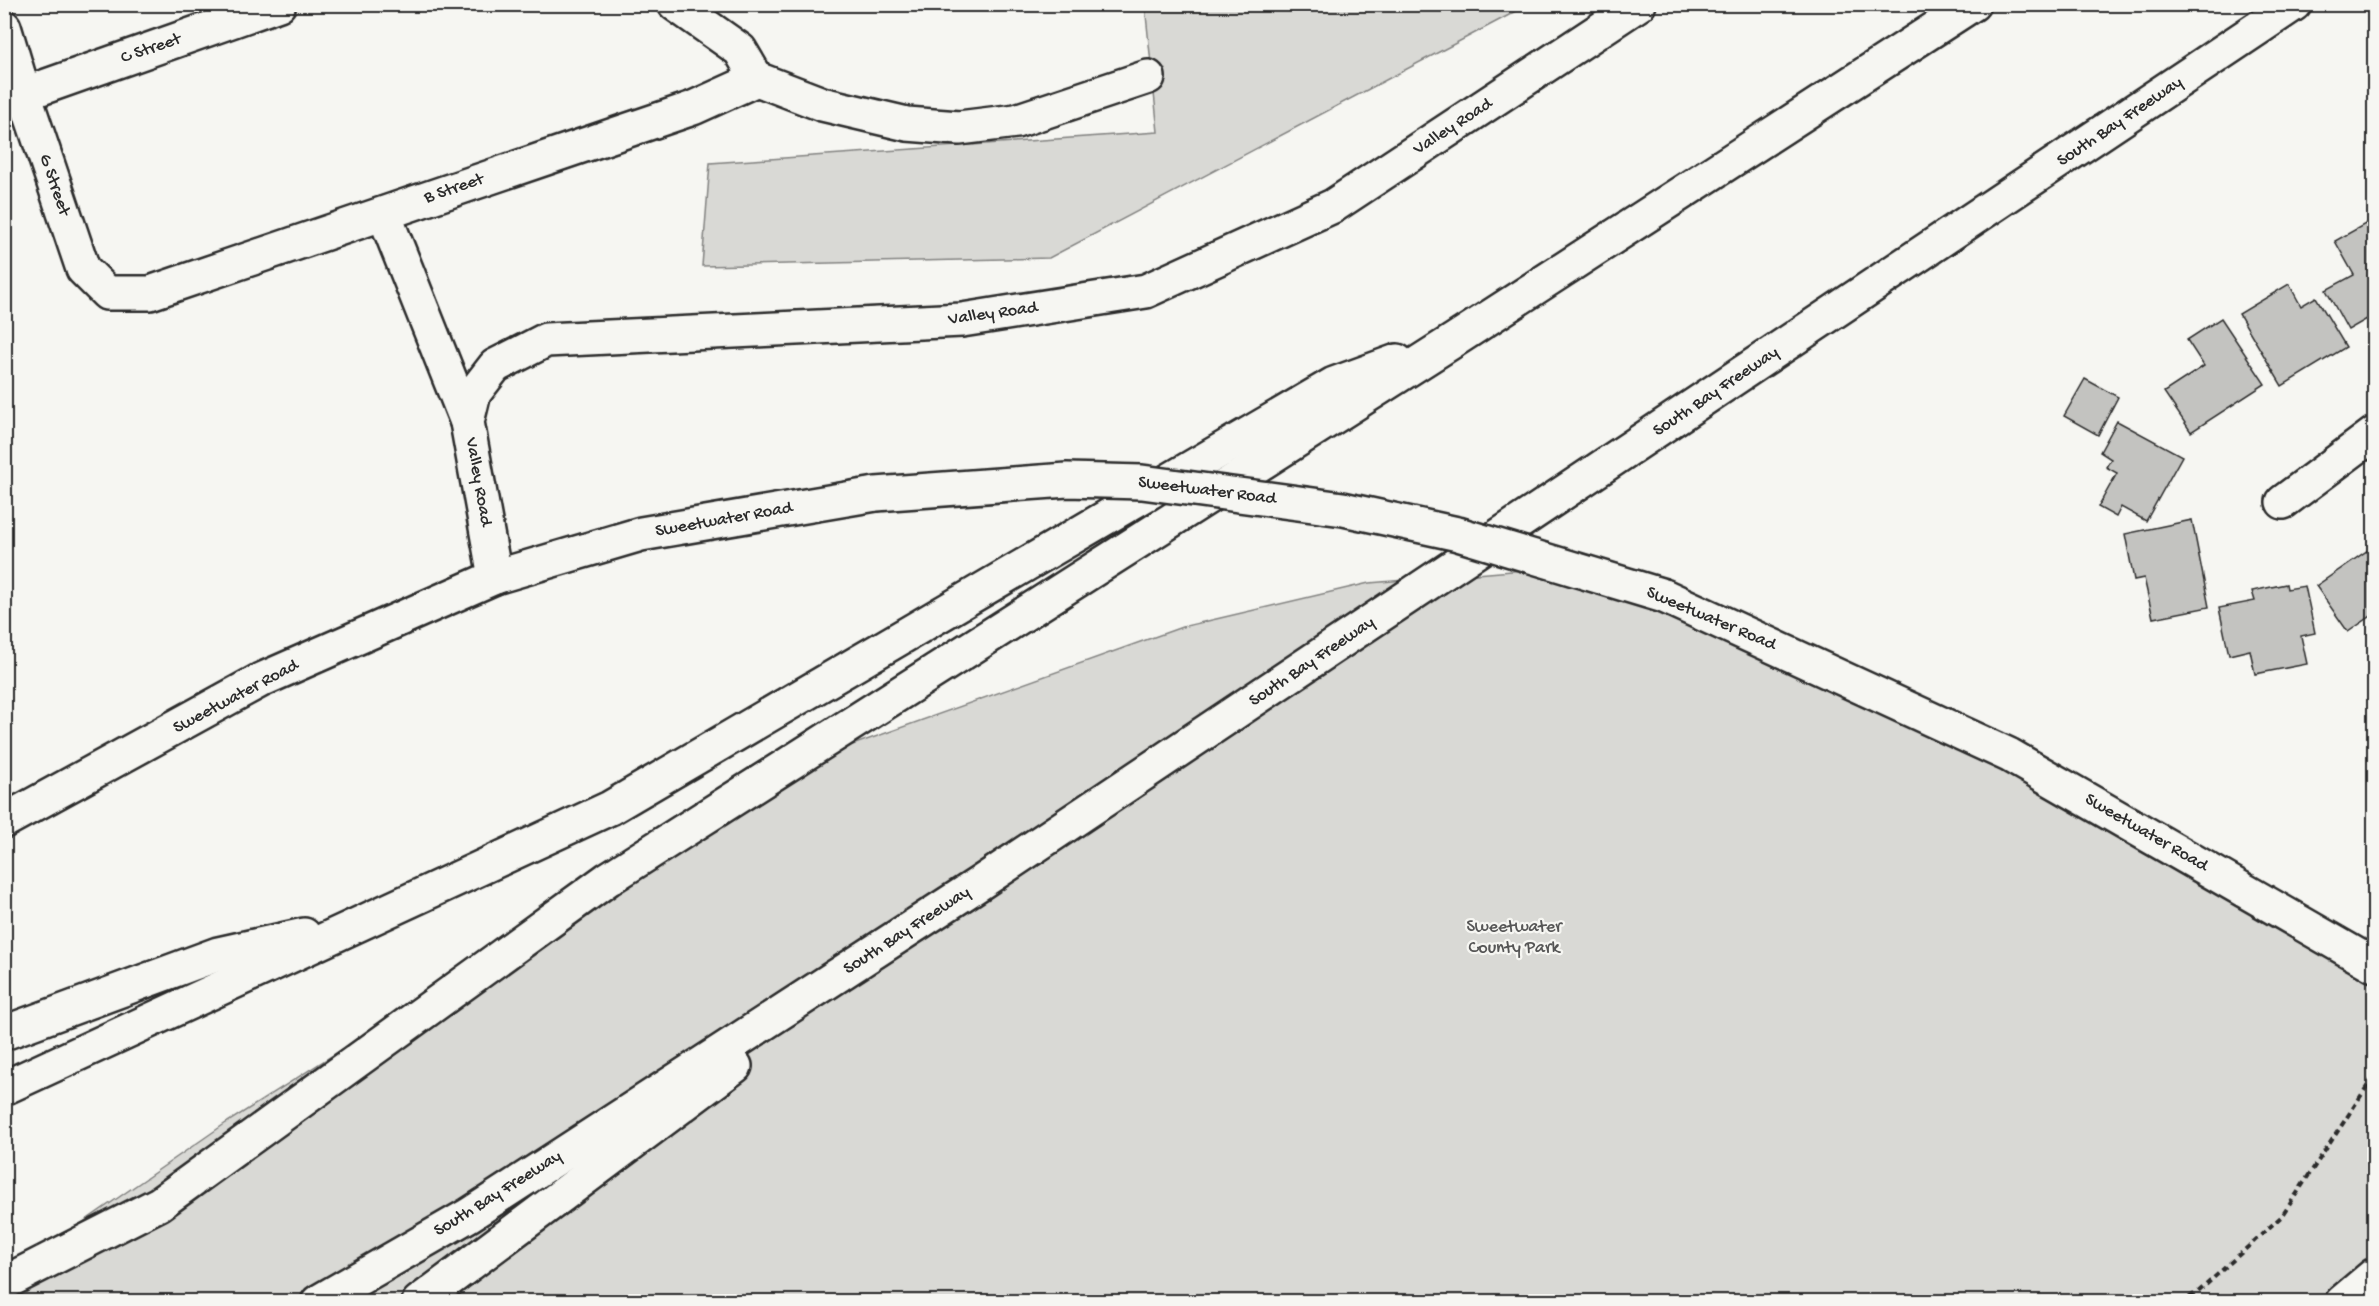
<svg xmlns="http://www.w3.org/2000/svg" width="2379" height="1306" font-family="'Gochi Hand',sans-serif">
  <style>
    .green { fill: #d9d9d5; stroke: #828280; stroke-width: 1.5 }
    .building { fill: #c3c3c0; stroke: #2b2b2b; stroke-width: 1.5 }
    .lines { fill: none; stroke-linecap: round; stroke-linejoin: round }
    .minor-casing { stroke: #2b2b2b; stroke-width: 38 }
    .major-casing { stroke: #2b2b2b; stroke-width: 38 }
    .highway-casing { stroke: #2b2b2b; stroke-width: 38 }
    .path { stroke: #2b2b2b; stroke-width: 4; stroke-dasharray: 6 4.5; stroke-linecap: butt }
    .minor { stroke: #f6f6f2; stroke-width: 33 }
    .major { stroke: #f6f6f2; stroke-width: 33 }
    .highway { stroke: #f6f6f2; stroke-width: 33 }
    .major-bridge-casing { stroke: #2b2b2b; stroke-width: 38; stroke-linecap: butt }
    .major-bridge { stroke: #f6f6f2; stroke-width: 33 }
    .labels { text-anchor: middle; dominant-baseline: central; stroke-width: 4.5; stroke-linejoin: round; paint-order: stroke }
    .street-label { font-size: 18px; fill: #2b2b2b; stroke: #f6f6f2 }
    .park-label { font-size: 18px; fill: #565656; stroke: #f6f6f2 }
  </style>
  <rect width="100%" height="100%" fill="#f6f6f2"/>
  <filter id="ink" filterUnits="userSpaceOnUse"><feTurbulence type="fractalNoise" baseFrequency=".0167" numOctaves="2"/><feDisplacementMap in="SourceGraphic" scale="12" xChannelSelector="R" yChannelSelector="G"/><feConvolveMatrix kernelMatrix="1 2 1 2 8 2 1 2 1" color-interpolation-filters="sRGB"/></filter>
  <g filter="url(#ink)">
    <g class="green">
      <polygon points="1145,5 1528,5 1049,258 702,266 710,163 1158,132"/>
      <polygon points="1535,569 1669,596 2374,964 2374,1273 2343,1301 5,1302 4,1277 226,1123 780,771 1182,627 1369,583"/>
    </g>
    <g class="building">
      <polygon points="2374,219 2374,315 2348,330 2326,290 2354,275 2335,241"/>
      <polygon points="2289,284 2301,306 2316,297 2346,347 2282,386 2239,314"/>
      <polygon points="2221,318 2265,384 2191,432 2164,392 2204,366 2187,340"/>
      <polygon points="2085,379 2118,397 2098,435 2064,416"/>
      <polygon points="2117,421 2182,456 2146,521 2121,507 2116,517 2098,507 2117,473 2106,467 2111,459 2100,452"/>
      <polygon points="2192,520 2209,607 2153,618 2144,578 2134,580 2125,534"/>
      <polygon points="2374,546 2374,614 2348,632 2316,586"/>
      <polygon points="2286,584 2287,589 2305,586 2315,633 2301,636 2307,664 2255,674 2250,650 2229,655 2219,608 2255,601 2252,591"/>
    </g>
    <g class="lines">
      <defs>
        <g id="minor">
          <polyline points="675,4 740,50 757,79 822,104 907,124 959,128 1016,121 1148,77"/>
          <polyline points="4,27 24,94 83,269 107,293 150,293 693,108 757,79"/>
          <polyline points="24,94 279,4"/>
          <polyline points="384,214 467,422"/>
          <polyline points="2283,502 2374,434"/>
        </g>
        <g id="major">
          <polyline points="495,577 467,422 474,393 495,366 546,340 962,320 1146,291 1333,206 1639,4"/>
          <polyline points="1664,596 2009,755 2374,965"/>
          <polyline points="4,821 261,680 495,577 641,534 876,494"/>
          <polyline points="2342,1302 2374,1275"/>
        </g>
        <g id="highway">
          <polyline points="4,1033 218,954 304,935"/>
          <polyline points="4,1088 610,808 1334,384 1397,361"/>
          <polyline points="4,1283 159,1204 608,879 1456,339 1973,4"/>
          <polyline points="318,1302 469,1215 980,883 2294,4"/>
          <polyline points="419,1302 735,1066"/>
        </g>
      </defs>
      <use href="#minor" class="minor-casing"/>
      <use href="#major" class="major-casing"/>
      <use href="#highway" class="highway-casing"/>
      <polyline class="path" points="2180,1302 2198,1292 2282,1216 2374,1076"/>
      <use href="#minor" class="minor"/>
      <use href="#major" class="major"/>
      <use href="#highway" class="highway"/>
      <defs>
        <polyline id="major-bridge" points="876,494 1067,480 1142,482 1343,509 1458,534 1664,596"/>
      </defs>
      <use href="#major-bridge" class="major-bridge-casing"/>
      <use href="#major-bridge" class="major-bridge"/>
    </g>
  </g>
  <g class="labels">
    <g class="street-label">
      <text transform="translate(151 49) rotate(-19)">C Street</text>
      <text transform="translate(2120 122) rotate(-34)">South Bay Freeway</text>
      <text transform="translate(1453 127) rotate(-33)">Valley Road</text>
      <text transform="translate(54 185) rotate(71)">G Street</text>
      <text transform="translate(454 189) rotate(-19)">B Street</text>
      <text transform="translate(993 314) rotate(-8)">Valley Road</text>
      <text transform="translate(1716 392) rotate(-34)">South Bay Freeway</text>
      <text transform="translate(478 482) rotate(80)">Valley Road</text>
      <text transform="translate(1207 491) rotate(7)">Sweetwater Road</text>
      <text transform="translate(724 520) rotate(-10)">Sweetwater Road</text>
      <text transform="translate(1711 619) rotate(23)">Sweetwater Road</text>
      <text transform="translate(1312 662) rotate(-34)">South Bay Freeway</text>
      <text transform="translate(236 697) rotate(-28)">Sweetwater Road</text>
      <text transform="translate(2146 833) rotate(30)">Sweetwater Road</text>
      <text transform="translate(907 931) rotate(-33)">South Bay Freeway</text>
      <text transform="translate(498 1194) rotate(-32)">South Bay Freeway</text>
    </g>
    <g class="park-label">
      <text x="1514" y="927">Sweetwater<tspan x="1514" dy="21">County Park</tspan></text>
    </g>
  </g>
  <rect width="2379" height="1306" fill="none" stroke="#f6f6f2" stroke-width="24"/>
  <rect x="12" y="12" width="2355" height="1282" fill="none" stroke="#2b2b2b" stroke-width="2" filter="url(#ink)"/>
</svg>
